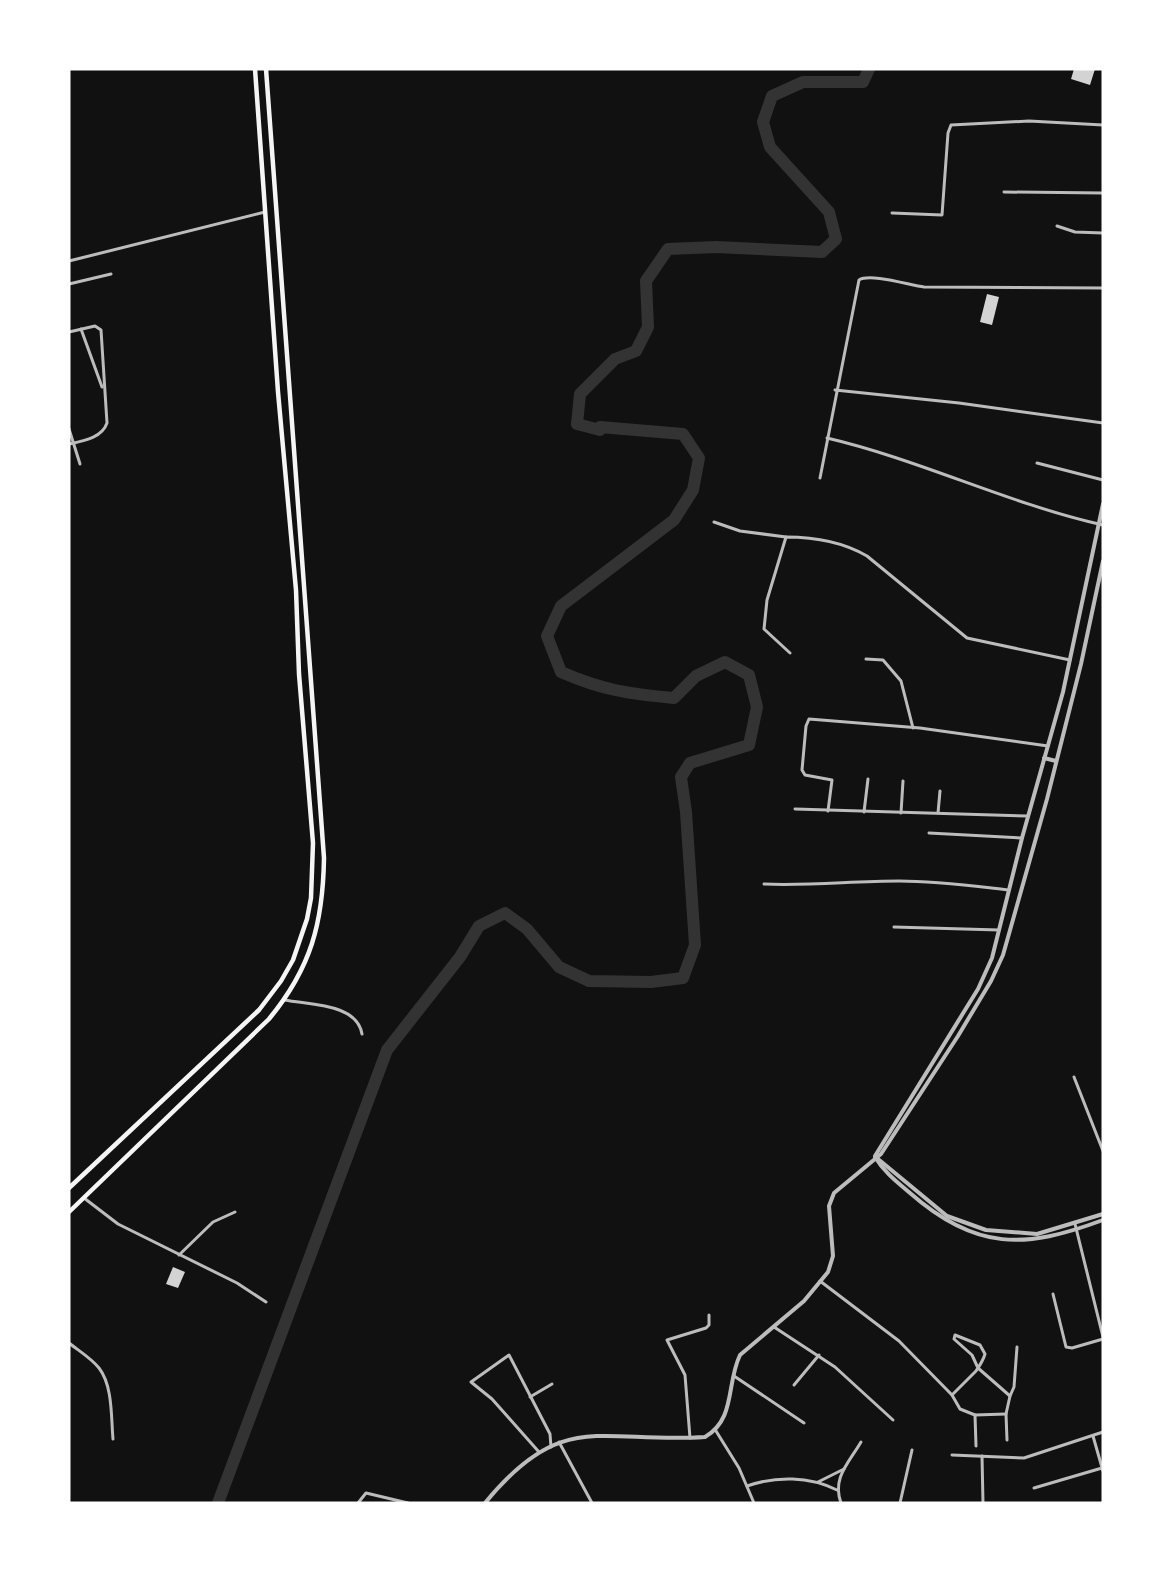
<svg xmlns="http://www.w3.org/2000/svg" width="1172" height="1572" font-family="'Roboto Serif',serif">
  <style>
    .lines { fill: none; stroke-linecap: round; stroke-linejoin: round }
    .river { stroke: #333; stroke-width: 12 }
    .building { fill: #d3d3d3 }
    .minor { stroke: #bcbcbc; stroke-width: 3 }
    .tertiary { stroke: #bcbcbc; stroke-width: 4 }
    .secondary { stroke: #f5f5f5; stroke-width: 4.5 }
  </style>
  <rect width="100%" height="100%" fill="#111"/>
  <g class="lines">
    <path class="river" d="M 218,1503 L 387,1050 L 460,957 L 479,926 L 505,913 L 527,929 L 559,967 L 589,981 L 651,982 L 683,978 L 695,945 L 686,812 L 681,777 L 690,763 L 749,745 L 757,707 L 749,675 L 725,662 L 696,676 L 674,698 C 629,694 602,690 561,672 L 547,636 L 561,606 L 674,520 L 693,490 L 699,458 L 683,434 L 600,427 L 600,430 L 577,424 L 580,394 L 615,359 L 636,351 L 648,327 L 646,281 L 668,249 L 716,247 L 822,252 L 836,239 L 829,212 L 770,147 L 763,122 L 772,96 L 803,82 L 863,82 L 869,69"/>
  </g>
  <g class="building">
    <polygon points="1074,69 1095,69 1090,85 1071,79"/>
    <polygon points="987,294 999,297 992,325 980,322"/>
    <polygon points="173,1267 185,1272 178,1288 166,1284"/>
  </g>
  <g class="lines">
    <g class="minor">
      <polyline points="1004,192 1103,193"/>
      <polyline points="892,213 942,215 948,133 951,125 1029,121 1103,125"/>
      <polyline points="1057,226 1075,232 1103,233"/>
      <polyline points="69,261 265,212"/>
      <polyline points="69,284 111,274"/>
      <polyline points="81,329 102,387"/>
      <path d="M 69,332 L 95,326 L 101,330 L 107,423 C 102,438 83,441 69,444"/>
      <polyline points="835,390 959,403 1103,423"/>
      <polyline points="69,429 80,464"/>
      <path d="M 827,438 C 921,460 1009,504 1103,525"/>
      <polyline points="1037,463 1103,480"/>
      <path d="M 820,478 L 859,280 C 870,273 909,285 924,287 L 1103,288"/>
      <polyline points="714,522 740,531 786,537"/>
      <path d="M 790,653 L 764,629 L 767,600 L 786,537 C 814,537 843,542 867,556 L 967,638 L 1070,660"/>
      <polyline points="866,659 883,660 901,681 913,728"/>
      <polyline points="795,809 1028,816"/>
      <polyline points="828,811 832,780 805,775 802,770 806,726 809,719 920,728 1048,746"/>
      <polyline points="864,812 868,779"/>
      <polyline points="901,813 903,781"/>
      <polyline points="938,813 940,791"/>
      <polyline points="929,833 1022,838"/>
      <path d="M 764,884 C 809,886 853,881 899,881 C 935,881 973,886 1009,890"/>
      <polyline points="894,927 999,930"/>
      <path d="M 285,1000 C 308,1005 357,1003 362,1034"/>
      <polyline points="1074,1077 1103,1151"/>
      <polyline points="84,1198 118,1224 237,1283 266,1302"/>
      <polyline points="1075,1224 1103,1337"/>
      <polyline points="179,1255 213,1222 235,1212"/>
      <polyline points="820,1281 899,1341 952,1395 960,1409 975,1415 1006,1414"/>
      <polyline points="1053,1294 1066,1347 1072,1348 1103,1339"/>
      <polyline points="774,1327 835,1367 893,1420"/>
      <path d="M 69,1343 C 79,1351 91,1358 99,1368 C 113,1386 111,1418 113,1439"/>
      <polyline points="734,1376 804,1423"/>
      <polyline points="794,1385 819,1355"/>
      <path d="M 952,1395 L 976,1371 C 980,1365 983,1361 985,1354 L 980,1345 L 955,1335 L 954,1339 L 972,1355 L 978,1368 L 1010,1396 L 1006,1414 L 1007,1440"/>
      <polyline points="1010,1396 1014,1387 1017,1347"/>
      <polyline points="530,1397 552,1384"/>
      <polyline points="975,1415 976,1446"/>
      <polyline points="716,1431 739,1468 754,1503"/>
      <polyline points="1093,1436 1103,1471"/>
      <polyline points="690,1438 685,1375 667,1340 706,1328 709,1325 709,1315"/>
      <polyline points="559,1442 592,1503"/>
      <polyline points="539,1452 492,1399 471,1382 509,1355 550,1434 551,1447"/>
      <polyline points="952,1455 1024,1458 1103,1432"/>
      <polyline points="982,1456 983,1503"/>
      <polyline points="818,1482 844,1469"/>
      <path d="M 747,1486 C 776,1476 809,1476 837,1490"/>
      <polyline points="1034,1488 1102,1468"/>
      <polyline points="358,1503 366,1493 408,1503"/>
      <path d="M 841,1503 C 832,1478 848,1464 861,1442"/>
      <polyline points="900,1503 912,1450"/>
    </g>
    <g class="tertiary">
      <polyline points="1044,758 1056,761"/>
      <polyline points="875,1156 978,989 992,958 1022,838 1063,692 1103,504"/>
      <path d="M 875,1157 C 884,1172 897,1182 910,1193 C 976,1251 1025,1249 1103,1220"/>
      <polyline points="878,1159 947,1216 986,1230 1037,1234 1103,1214"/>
      <path d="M 485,1503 C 563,1408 601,1444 705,1437 C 736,1419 726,1384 740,1355 L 804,1301 L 828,1272 L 833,1256 L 829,1206 L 834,1193 L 881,1154 L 958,1036 L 991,981 L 1003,955 L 1047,799 L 1081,664 L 1103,561"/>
    </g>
    <g class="secondary">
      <polyline points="69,1188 259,1010 281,981 293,960 307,919 311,898 313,843 299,674 296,590 278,392 255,69"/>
      <path d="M 69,1212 L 269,1019 C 311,968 323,923 324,858 L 266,69"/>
    </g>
  </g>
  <rect width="1172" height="1572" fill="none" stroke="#ffffff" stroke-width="141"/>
</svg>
